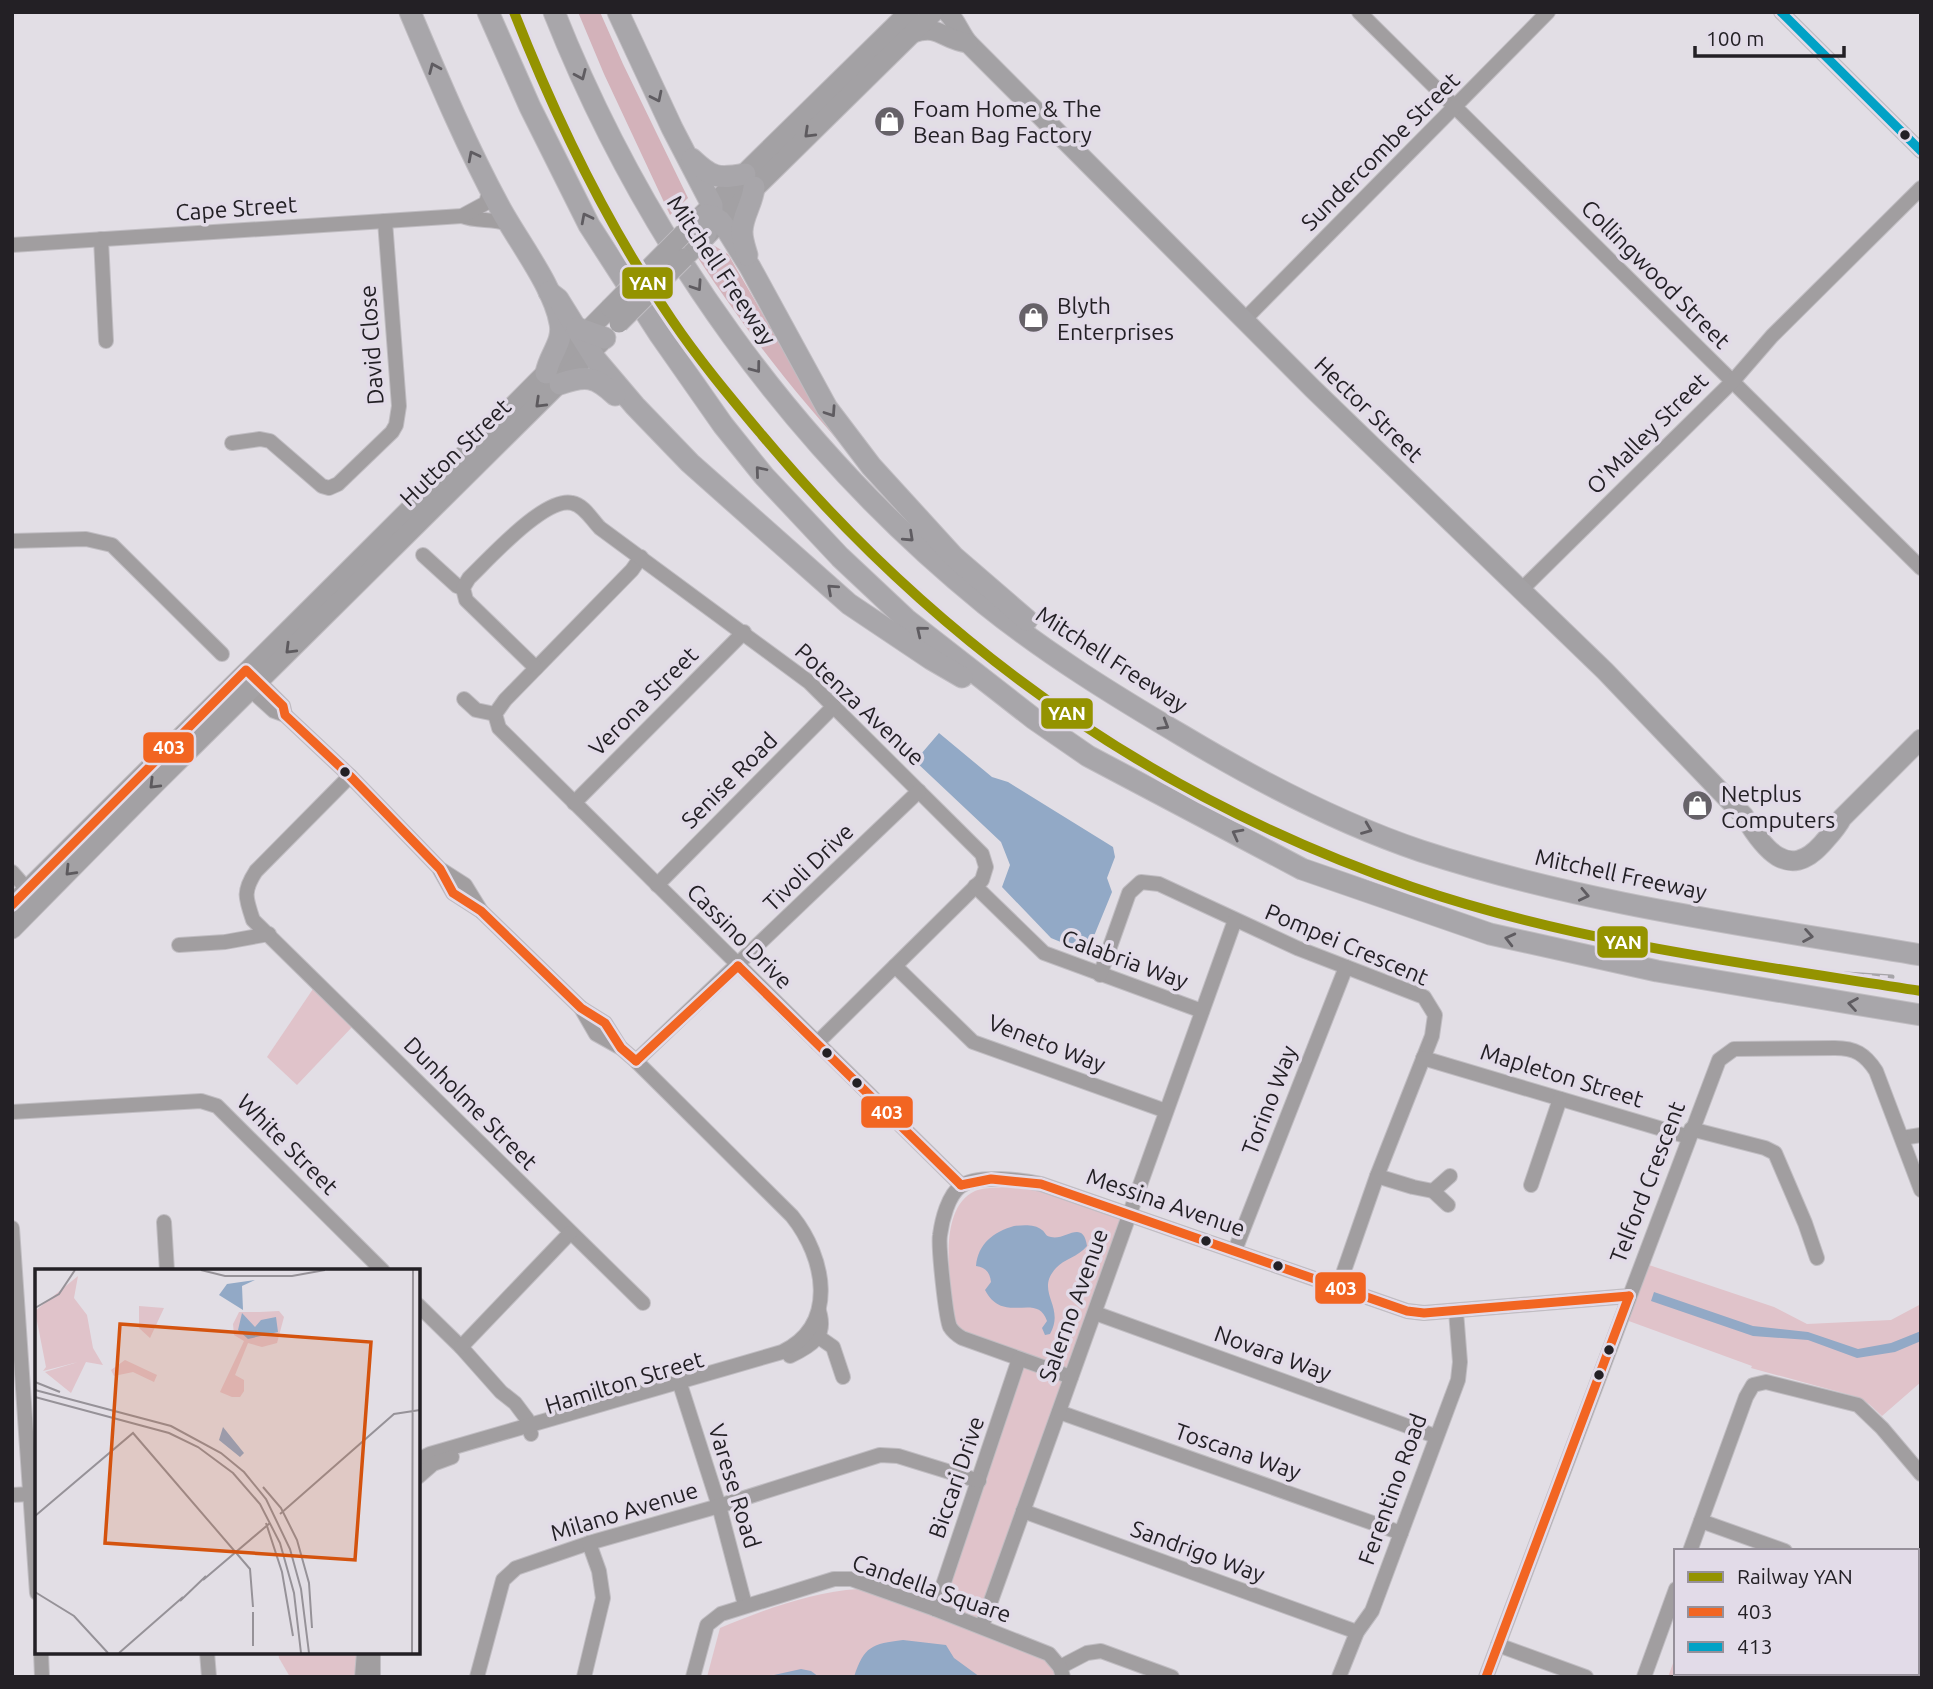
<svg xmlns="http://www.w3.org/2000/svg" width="1933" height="1689" font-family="Ubuntu,sans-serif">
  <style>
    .green { fill: #e0c3ca }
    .forest { fill: #d3b2ba }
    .water { fill: #92a9c6 }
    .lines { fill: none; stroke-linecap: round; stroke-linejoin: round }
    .minor-casing { stroke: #c0bdc2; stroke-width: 16 }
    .major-casing { stroke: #c0bdc2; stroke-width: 21 }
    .highway-casing { stroke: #c0bdc2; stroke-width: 23 }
    .minor { stroke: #a19ea0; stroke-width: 14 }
    .major { stroke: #a3a1a4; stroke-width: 19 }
    .highway { stroke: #a8a6aa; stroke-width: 21 }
    .rail-casing { stroke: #a6a4a8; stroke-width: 5 }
    .rail { stroke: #e2dbe8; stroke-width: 2.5; stroke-dasharray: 8; stroke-linecap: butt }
    .major-bridge-casing { stroke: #c0bdc2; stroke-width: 21; stroke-linecap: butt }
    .major-bridge { stroke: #a3a1a4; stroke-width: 19 }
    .bus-1-casing { stroke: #e2dbe8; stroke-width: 14 }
    .bus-2-casing { stroke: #e2dbe8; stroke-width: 14 }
    .bus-1 { stroke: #f26522; stroke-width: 9 }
    .bus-2 { stroke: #02a2c6; stroke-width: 9 }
    .rail-1-casing { stroke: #e2dbe8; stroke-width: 16 }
    .rail-1 { stroke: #949300; stroke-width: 10 }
    .oneway { stroke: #5f5c61 }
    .oneway2 { stroke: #5d5a5e }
    .bus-dot { fill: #232025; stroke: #e2dbe8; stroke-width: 2.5 }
    .labels { text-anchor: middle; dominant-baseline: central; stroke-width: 7; stroke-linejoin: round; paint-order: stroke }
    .poi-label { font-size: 23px; fill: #232025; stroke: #e2dbe8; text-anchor: start }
    .street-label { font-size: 23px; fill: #232025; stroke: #e2dbe8 }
    .inset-road { fill: none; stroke: #969298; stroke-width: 2 }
    .view { fill: #d4530e; fill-opacity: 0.15; stroke: #d4530e; stroke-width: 3.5 }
    .inset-edge { fill: none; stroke: #232025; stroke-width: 3.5 }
    .line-badge { stroke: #e2dbe8; stroke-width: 2.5 }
    .badge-label { font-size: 19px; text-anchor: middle; font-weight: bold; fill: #fff }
  </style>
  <rect width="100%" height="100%" fill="#e2dee5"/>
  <g class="green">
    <polygon points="315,986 354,1025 297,1085 267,1057"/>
    <path d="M 1035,1187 L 1128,1218 L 1071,1375 L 982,1342 L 956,1327 C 952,1292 934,1210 975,1191 C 984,1186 1022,1187 1035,1187 Z"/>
    <polygon points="1646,1264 1774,1307 1807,1324 1891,1320 1921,1304 1921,1382 1882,1416 1869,1404 1854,1396 1751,1368 1752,1366 1626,1320"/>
    <polygon points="1023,1364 1071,1381 981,1623 939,1608"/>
    <path d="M 858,1589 L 953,1620 L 1045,1658 L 1054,1666 L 1056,1677 L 707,1677 L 720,1628 C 763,1610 812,1592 858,1589 Z"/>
    <polygon points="278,1652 361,1652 356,1677 290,1677 279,1658"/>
    <polygon points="1676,1655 1676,1673 1788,1673 1788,1677 1668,1677"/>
  </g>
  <g class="forest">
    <polygon points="578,12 600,12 623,64 688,198 670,215 604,74"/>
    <path d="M 713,245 L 728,254 L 812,399 L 857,461 C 798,398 746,331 698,258 Z"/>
  </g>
  <g class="water">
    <polygon points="939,733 992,777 1008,782 1113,847 1115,857 1107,878 1112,892 1087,953 1051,938 1002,887 1010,865 1001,842 915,761"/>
    <path d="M 1014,1226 C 1023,1225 1035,1224 1042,1230 C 1046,1233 1045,1236 1051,1237 C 1065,1241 1083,1218 1087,1246 C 1078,1257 1064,1259 1056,1268 C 1034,1292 1066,1306 1050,1334 L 1045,1335 L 1042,1328 L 1047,1321 C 1037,1291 1004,1326 985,1290 L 991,1282 C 990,1272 985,1267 976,1266 C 978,1244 993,1232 1014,1226 Z"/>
    <polygon points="1654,1292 1753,1326 1808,1332 1858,1349 1891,1343 1921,1331 1921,1341 1895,1352 1857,1358 1808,1340 1753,1336 1651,1301"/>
    <path d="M 903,1640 L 946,1645 L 954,1658 L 980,1677 L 854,1677 C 864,1646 872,1644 903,1640 Z"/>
    <polygon points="801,1669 811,1671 819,1677 765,1677"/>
  </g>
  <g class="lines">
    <defs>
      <g id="minor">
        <polyline points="1359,12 1921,568"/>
        <polyline points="1781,12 1921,151"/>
        <path d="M 462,216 C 477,222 493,218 508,224"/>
        <polyline points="101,239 106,341"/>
        <polyline points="12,245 462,216 486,203 490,188"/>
        <polyline points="1244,320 1548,12"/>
        <polyline points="232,443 260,439 270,441 322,486 329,488 338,484 392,432 396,425 399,406 385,221"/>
        <polyline points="12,541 86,539 112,545 222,654"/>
        <polyline points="423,555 457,586 463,588"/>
        <polyline points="641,557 632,570 505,700 495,714 499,728 961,1185"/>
        <polyline points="1521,590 1733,381 1772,336 1921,188"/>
        <path d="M 536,668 L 466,600 L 463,588 L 469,578 C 488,560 545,496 572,503 C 584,505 592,520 600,528 L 809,682 L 982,854 L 986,867 L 982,880 L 817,1043"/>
        <polyline points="254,677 283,706 285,715"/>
        <polyline points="244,684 274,711 285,715 350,776 440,869 465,885 481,911"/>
        <polyline points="464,699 476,710 495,714"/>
        <path d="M 350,776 L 256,871 C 243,891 245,897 253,920 L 643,1303"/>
        <polyline points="574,803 744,632"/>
        <polyline points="440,870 453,893 481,911 581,1008 605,1023 620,1047"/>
        <polyline points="12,872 32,895"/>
        <polyline points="657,885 834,706"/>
        <polyline points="975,886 1044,953 1202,1011"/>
        <polyline points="179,945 225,942 269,934"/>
        <polyline points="895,966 973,1042 1166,1111"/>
        <polyline points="1100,975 1129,893 1141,882 1159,884 1297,948 1424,997 1435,1015 1432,1036 1377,1176 1338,1288"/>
        <polyline points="1423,1058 1689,1137"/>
        <polyline points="636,1061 919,791"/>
        <polyline points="12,1112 201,1101 217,1106 383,1271"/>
        <polyline points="1691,1129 1765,1148 1775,1153 1805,1223 1817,1258"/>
        <polyline points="1902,1138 1921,1135"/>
        <polyline points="1377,1176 1413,1187 1433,1191 1448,1205"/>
        <polyline points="1531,1185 1560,1099"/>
        <polyline points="1433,1191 1450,1176"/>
        <polyline points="164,1222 167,1271"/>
        <polyline points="12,1228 37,1593"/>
        <polyline points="1235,1250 1346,967"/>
        <polyline points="418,1305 461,1347 501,1392 515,1403 527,1419 531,1434"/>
        <polyline points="1095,1313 1435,1436"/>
        <polyline points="810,1331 833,1347 843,1377"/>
        <polyline points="461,1347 570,1233"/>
        <path d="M 790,1356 C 811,1346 827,1337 819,1311"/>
        <path d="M 1071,1377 L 962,1338 C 957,1335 953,1332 950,1327 C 946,1319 938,1246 940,1235 C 942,1220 948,1195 961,1186 C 977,1174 1023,1180 1041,1184 L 1407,1311 L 1424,1313 L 1629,1296"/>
        <polyline points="679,1381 719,1506 745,1605"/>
        <polyline points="1059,1412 1401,1533"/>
        <path d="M 418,1460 L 430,1454 L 782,1352 C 839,1325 825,1257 792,1216 L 636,1061 L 621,1048 L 596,1034 L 581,1008"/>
        <polyline points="418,1477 433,1464 452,1457"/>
        <polyline points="12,1495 30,1494"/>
        <polyline points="1023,1511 1357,1632"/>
        <polyline points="1701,1521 1785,1551"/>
        <polyline points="1690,1551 1746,1397 1753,1385 1766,1382 1858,1405 1882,1428 1921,1474"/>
        <polyline points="935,1609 1019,1359"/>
        <polyline points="982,1626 1235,920"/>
        <polyline points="1498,1645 1586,1677"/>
        <polyline points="41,1652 42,1677"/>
        <polyline points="207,1652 209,1677"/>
        <polyline points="1060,1667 1087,1653 1101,1651 1172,1677"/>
        <polyline points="1853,1673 1853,1677"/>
        <polyline points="362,1677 364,1652"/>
        <polyline points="373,1677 373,1652"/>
        <polyline points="477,1677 503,1580 516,1568 589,1543 719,1506 880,1455 898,1456 979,1481"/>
        <polyline points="584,1677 603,1598 599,1571 589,1543"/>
        <polyline points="693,1677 707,1625 721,1614 834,1579 851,1579 935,1609 1049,1654 1060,1667 1063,1677"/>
        <polyline points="1339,1677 1357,1632 1372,1611 1458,1380 1460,1362 1456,1311"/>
        <path d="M 1486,1677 L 1719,1060 L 1734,1049 L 1835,1048 C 1855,1048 1865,1054 1876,1071 L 1921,1190"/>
        <polyline points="1644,1677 1676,1589"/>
      </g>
      <g id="major">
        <path d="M 947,12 C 958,23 960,34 969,44 L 1313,389 L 1605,671 L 1744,816 C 1763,848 1788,882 1822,844 C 1829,836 1837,828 1842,818 L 1921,739"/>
        <path d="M 913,33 C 940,24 942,40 968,43"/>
        <polyline points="702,215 909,12"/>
        <polyline points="684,258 934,12"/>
        <path d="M 12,905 C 211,706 412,509 610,308"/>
        <polyline points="12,929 154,785 601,342"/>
      </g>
      <g id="highway">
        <path d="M 410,12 C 438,78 465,143 499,206 C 517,240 554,287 560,323 C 564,342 549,355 546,373"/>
        <polyline points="488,12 530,107 589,225 660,335 723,425 764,476 840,557 906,619 1033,718 1088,756 1302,869 1490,934 1657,971 1921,1015"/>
        <path d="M 554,12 C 645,241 794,449 985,604 C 1047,654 1115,696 1183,736 C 1258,781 1338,823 1421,851 C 1583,904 1753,926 1921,955"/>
        <polyline points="618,12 672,128 712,205 712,216 705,236"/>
        <path d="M 692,159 C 712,178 718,179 745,174"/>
        <polyline points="697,220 706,215 712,216 720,221 727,230 750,267 827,408 871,466 954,557 1027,620"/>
        <path d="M 747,255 C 745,248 742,240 742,232 C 742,216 753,203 754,187"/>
        <polyline points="549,292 558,299 596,360 635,406 690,463 849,604 931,659 962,677"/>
        <polyline points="577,328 605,338"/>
        <path d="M 560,384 C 586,375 595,376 615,395"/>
      </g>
    </defs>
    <use href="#minor" class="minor-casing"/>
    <use href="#major" class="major-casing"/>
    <use href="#highway" class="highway-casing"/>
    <use href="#minor" class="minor"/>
    <use href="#major" class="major"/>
    <use href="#highway" class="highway"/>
    <defs>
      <polyline id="rail" points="1800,971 1892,977"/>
    </defs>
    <use href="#rail" class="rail-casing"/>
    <use href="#rail" class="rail"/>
    <defs>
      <g id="major-bridge">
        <polyline points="610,308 684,233"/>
        <polyline points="619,323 684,258"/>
      </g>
    </defs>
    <use href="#major-bridge" class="major-bridge-casing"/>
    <use href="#major-bridge" class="major-bridge"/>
    <defs>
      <g id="bus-1">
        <polyline points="12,905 246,670 283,706 285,715 350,776 440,869 453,893 481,911 581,1008 605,1023 621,1048 636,1061"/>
        <polyline points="738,966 961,1185"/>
        <polyline points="636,1061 738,966"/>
        <polyline points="961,1185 991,1179 1041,1184 1407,1311 1424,1313 1629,1296"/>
        <polyline points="1486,1677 1629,1296"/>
      </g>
      <polyline id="bus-2" points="1781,12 1921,151"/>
    </defs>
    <use href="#bus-1" class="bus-1-casing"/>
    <use href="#bus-2" class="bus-2-casing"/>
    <use href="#bus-1" class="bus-1"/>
    <use href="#bus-2" class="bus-2"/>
    <defs>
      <path id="rail-1" d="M 514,12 C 556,119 607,225 672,320 C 699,360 731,398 762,435 C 937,644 1153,798 1412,887 C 1576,943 1750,964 1921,991"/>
    </defs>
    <use href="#rail-1" class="rail-1-casing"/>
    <use href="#rail-1" class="rail-1"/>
  </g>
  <defs><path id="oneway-chevron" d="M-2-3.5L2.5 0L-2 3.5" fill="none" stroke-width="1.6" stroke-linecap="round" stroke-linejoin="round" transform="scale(1.75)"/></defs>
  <g class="oneway">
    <use href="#oneway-chevron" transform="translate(434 68) rotate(-113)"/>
    <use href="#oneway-chevron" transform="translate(581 75) rotate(66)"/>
    <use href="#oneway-chevron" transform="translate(657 97) rotate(64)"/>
    <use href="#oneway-chevron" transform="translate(473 156) rotate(-117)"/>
    <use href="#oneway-chevron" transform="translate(586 218) rotate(-117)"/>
    <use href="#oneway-chevron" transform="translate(697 286) rotate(56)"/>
    <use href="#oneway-chevron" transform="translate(756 368) rotate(53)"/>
    <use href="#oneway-chevron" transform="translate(831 412) rotate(56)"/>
    <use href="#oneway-chevron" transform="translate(760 471) rotate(-130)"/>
    <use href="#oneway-chevron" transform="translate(909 537) rotate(43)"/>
    <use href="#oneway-chevron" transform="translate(832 589) rotate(-138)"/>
    <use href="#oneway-chevron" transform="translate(921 631) rotate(-141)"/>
    <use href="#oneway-chevron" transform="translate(1164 725) rotate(31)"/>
    <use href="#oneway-chevron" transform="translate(1367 829) rotate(22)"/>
    <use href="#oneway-chevron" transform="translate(1237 834) rotate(-152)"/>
    <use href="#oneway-chevron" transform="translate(1584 895) rotate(12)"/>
    <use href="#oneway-chevron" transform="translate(1808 936) rotate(10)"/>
    <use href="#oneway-chevron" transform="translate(1510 939) rotate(-166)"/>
    <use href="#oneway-chevron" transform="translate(1853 1004) rotate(-171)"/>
  </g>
  <g class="oneway2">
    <use href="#oneway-chevron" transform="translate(809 133) rotate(136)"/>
    <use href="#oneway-chevron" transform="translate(540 403) rotate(136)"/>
    <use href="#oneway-chevron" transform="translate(290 649) rotate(135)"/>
    <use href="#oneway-chevron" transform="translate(154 784) rotate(135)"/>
    <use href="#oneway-chevron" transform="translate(70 871) rotate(134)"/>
  </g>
  <defs>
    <symbol id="shop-disc" viewBox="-11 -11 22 22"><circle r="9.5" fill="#666268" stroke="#e2dbe8"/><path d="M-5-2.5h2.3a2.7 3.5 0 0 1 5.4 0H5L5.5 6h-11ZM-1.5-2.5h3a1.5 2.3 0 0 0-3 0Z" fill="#fff"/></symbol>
  </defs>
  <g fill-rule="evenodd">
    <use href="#shop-disc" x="872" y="104" width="35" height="35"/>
    <use href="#shop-disc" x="1016" y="300" width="35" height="35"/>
    <use href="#shop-disc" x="1680" y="788" width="35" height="35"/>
  </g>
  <g class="bus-dot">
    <circle cx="1905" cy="135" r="6"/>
    <circle cx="345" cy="772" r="6"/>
    <circle cx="827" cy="1053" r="6"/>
    <circle cx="857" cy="1083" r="6"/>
    <circle cx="1206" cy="1241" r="6"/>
    <circle cx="1278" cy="1266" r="6"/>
    <circle cx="1609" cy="1350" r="6"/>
    <circle cx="1599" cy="1375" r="6"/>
  </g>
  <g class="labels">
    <g class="poi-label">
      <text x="913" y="108">Foam Home &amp; The<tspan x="913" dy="26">Bean Bag Factory</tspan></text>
      <text x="1057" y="305">Blyth<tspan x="1057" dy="26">Enterprises</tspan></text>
      <text x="1721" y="793">Netplus<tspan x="1721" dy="26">Computers</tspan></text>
    </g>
    <g class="street-label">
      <text transform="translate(1380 151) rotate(-45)">Sundercombe Street</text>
      <text transform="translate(236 208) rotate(-4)">Cape Street</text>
      <text transform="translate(722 270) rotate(56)">Mitchell Freeway</text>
      <text transform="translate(1656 274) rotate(45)">Collingwood Street</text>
      <text transform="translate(371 345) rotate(-94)">David Close</text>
      <text transform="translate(1369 409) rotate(44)">Hector Street</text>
      <text transform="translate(1647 433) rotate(-45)">O'Malley Street</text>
      <text transform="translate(455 452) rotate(-44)">Hutton Street</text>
      <text transform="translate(1112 659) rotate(33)">Mitchell Freeway</text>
      <text transform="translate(643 701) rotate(-45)">Verona Street</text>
      <text transform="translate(860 704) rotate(43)">Potenza Avenue</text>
      <text transform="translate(729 780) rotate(-45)">Senise Road</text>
      <text transform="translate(808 867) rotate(-44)">Tivoli Drive</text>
      <text transform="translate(1621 874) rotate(12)">Mitchell Freeway</text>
      <text transform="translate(740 936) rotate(45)">Cassino Drive</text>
      <text transform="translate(1347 944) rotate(23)">Pompei Crescent</text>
      <text transform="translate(1125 959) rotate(20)">Calabria Way</text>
      <text transform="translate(1047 1043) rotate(21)">Veneto Way</text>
      <text transform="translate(1562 1075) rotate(17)">Mapleton Street</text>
      <text transform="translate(1269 1100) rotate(-69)">Torino Way</text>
      <text transform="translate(471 1103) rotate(45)">Dunholme Street</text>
      <text transform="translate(288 1144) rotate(45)">White Street</text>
      <text transform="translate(1647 1182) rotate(-69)">Telford Crescent</text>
      <text transform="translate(1166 1202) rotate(19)">Messina Avenue</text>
      <text transform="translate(1073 1305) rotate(-70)">Salerno Avenue</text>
      <text transform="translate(1273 1353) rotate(20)">Novara Way</text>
      <text transform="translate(624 1382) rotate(-17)">Hamilton Street</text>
      <text transform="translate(1238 1451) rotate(19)">Toscana Way</text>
      <text transform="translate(956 1477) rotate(-71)">Biccari Drive</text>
      <text transform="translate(735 1486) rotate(73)">Varese Road</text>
      <text transform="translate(1392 1489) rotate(-70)">Ferentino Road</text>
      <text transform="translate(624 1511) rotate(-17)">Milano Avenue</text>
      <text transform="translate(1198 1551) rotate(20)">Sandrigo Way</text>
      <text transform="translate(932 1588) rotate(19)">Candella Square</text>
    </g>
  </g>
  <g transform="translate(35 1269)">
    <rect width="385" height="385" fill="#e2dee5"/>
    <path d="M 43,7 L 39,29 L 52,46 L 58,79 L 68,96 L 51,93 L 36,124 L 10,103 L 43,93 L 8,102 L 11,98 L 0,42 ZM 104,37 L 129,39 L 115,69 L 104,59 ZM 225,43 L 244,42 L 249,48 L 242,74 L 227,78 L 213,74 L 200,106 L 209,111 L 209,122 L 205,128 L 197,128 L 185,123 L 209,72 L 199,66 L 198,55 L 204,43 ZM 90,91 L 122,106 L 119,113 L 98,103 L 79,107 L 76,101 Z" fill="#e0c3ca"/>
    <path d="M 220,11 L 207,17 L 208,41 L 184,26 L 192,15 ZM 207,44 L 220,58 L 226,51 L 241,48 L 243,63 L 213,70 L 203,61 ZM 188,158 L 209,184 L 205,188 L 184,171 Z" fill="#92a9c6"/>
    <path class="inset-road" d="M 166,1 L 190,7 L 257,7 L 290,1M 0,39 L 24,25 L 40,1M 0,69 L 0,97M 0,113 L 25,123M 0,121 L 136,157 L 186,184 L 209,203 L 231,230 L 255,280 L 266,320 L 274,384M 0,128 L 134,164 L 163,178 L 198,204 L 225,235 L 245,274 L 259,324 L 266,384M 228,218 L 246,239 L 262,271 L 274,314 L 277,359M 245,245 L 359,145 L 385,141M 0,247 L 98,164 L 215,300 L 218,338M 231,254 L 247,303 L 258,367M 168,311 L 235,254M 0,323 L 39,347 L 73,384M 145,332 L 171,307M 218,343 L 218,377M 84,384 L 148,328M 377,384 L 378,1"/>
    <path class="view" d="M 85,55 L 336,73 L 320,291 L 70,274 Z"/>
    <rect width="385" height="385" class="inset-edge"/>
  </g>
  <g class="line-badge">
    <rect x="621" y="266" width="53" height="34" rx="7" fill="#949300"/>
    <rect x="1040" y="697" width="54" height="33" rx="7" fill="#949300"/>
    <rect x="142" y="731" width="53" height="33" rx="7" fill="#f26522"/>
    <rect x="1596" y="925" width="53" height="34" rx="7" fill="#949300"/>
    <rect x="860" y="1095" width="54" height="34" rx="7" fill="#f26522"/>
    <rect x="1314" y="1271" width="53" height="34" rx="7" fill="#f26522"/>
  </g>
  <g class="badge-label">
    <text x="648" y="290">YAN</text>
    <text x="1067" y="720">YAN</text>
    <text x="169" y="754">403</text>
    <text x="1623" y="949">YAN</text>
    <text x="887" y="1119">403</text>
    <text x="1341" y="1295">403</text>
  </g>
  <rect width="1933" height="1689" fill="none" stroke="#232025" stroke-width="28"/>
  <rect x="1674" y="1549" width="245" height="126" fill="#e2dbe8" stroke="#96909a" stroke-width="2"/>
  <rect x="1688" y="1572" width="35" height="10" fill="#949300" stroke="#96909a" stroke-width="2"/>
  <text x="1737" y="1584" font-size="21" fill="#232025">Railway YAN</text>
  <rect x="1688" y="1607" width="35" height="10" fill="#f26522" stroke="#96909a" stroke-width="2"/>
  <text x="1737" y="1619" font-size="21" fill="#232025">403</text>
  <rect x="1688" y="1642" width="35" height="10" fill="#02a2c6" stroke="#96909a" stroke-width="2"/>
  <text x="1737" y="1654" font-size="21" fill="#232025">413</text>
  <path d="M1695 46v10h149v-10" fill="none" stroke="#232025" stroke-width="3.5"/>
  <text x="1706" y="46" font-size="21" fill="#232025" stroke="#e2dbe8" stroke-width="5" paint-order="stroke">100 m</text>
</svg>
